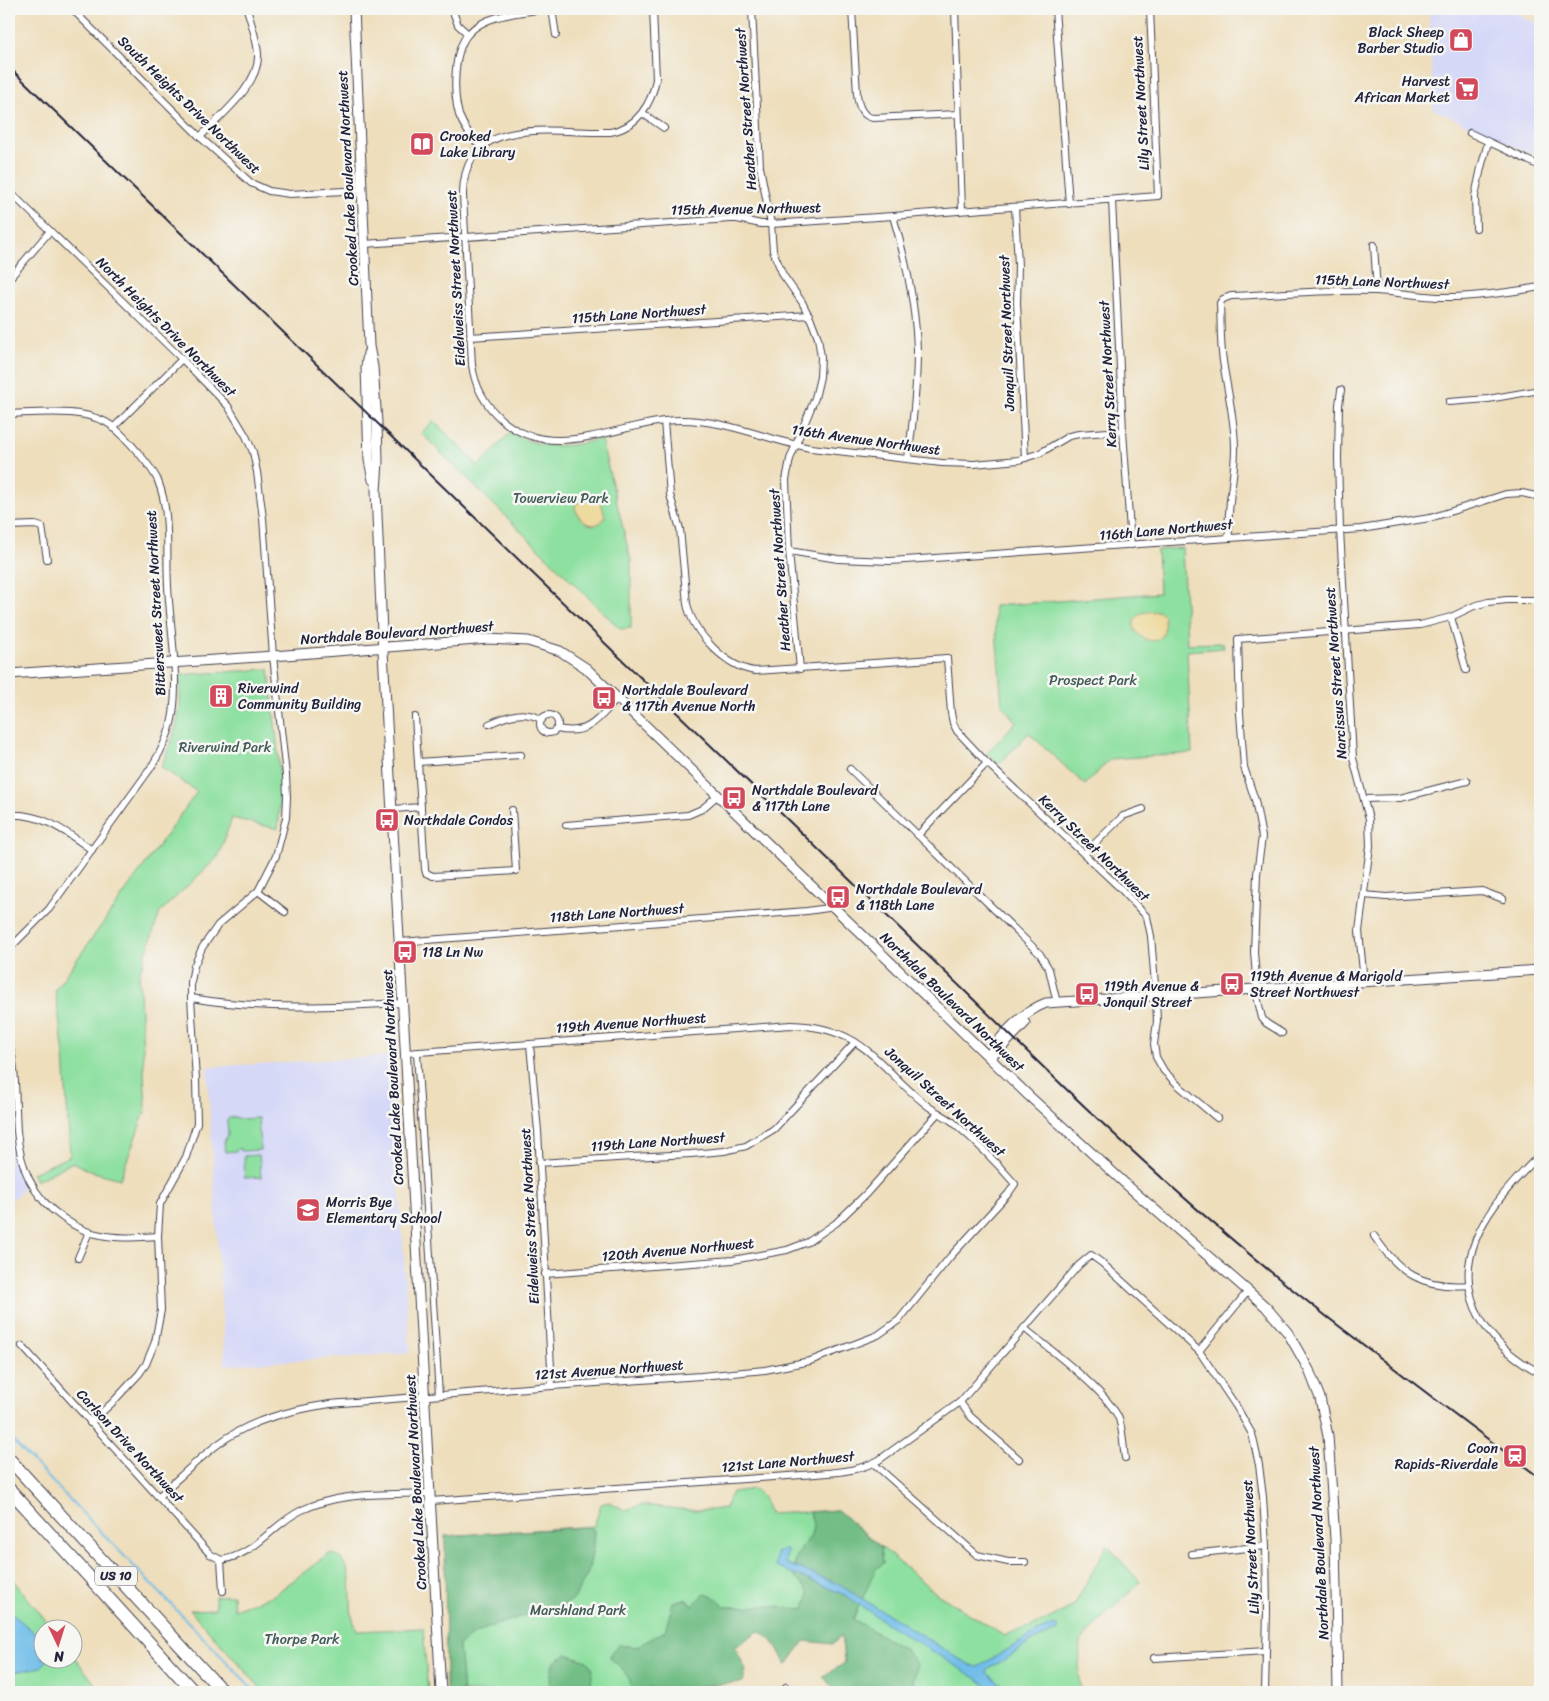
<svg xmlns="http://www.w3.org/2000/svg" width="1549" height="1701" font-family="Sriracha,sans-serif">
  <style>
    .built { fill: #d6d8f8 }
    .green { fill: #8ee0a0; stroke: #58816e }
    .forest { fill: #72be86; stroke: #4a7060 }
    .sand { fill: #eeda9e; stroke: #887e6c }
    .water { fill: #6fbde9; stroke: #487092 }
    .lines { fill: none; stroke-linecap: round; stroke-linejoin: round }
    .stream { stroke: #6fbde9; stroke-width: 2 }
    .street-casing { stroke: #413e4e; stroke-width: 8 }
    .secondary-casing { stroke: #413e4e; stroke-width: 11 }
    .highway-casing { stroke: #413e4e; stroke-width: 14 }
    .street { stroke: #fff; stroke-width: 6 }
    .secondary { stroke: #fff; stroke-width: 9 }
    .highway { stroke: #fff; stroke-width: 12 }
    .rail { stroke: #22223b; stroke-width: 2 }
    .labels { text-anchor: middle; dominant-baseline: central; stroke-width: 5; stroke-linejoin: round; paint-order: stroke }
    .shield { fill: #f6f6f2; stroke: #626272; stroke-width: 1 }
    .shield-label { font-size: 12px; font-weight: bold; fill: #22223b }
    .poi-label { font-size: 14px; fill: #22223b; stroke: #f6f6f2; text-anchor: start }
    .street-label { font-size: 14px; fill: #22223b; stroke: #f6f6f2 }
    .park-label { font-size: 14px; fill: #425b59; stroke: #f6f6f2 }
  </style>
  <rect width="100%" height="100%" fill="#f6f6f2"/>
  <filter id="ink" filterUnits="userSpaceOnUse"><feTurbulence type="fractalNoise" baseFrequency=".02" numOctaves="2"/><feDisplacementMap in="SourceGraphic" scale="10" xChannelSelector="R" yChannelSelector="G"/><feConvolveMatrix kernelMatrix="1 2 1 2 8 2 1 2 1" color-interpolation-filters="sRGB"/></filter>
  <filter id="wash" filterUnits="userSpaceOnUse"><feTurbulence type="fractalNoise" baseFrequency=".0096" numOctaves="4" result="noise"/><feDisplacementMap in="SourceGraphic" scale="20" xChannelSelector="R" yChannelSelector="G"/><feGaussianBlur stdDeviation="1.12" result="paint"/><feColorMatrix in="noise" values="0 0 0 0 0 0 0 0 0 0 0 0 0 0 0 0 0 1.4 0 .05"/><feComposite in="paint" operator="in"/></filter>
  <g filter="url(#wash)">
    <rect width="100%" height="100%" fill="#eedebc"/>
    <g class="built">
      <polygon points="1429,9 1506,9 1540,25 1540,158 1433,109"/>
      <polygon points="391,1056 410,1353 225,1365 207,1067"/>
      <polygon points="9,1095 15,1156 24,1187 17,1196 9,1201"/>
    </g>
    <g class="green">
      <path d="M 434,421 L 479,466 L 510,433 C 545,450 564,448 601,439 L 631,561 L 631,628 L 620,629 L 421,433 Z"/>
      <polygon points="1182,548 1187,644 1223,643 1224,648 1187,651 1192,753 1110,759 1085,785 1029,733 998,765 987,753 1016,722 1002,705 994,606 1159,593 1157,550"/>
      <path d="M 269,669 C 274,722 284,776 278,829 L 232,818 L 218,857 L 160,912 L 139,974 L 146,1109 L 120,1179 L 90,1171 L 73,1162 L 36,1181 L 32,1173 L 70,1156 L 64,1054 L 55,990 L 197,792 L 161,767 C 176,732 183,713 179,675 Z"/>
      <polygon points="235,1117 240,1119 258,1118 260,1150 242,1151 238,1148 236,1151 225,1152 224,1141 228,1135 227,1120 229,1118"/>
      <polygon points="259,1155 261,1177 245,1178 244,1156"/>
      <polygon points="754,1489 763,1497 770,1514 837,1510 937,1594 1004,1635 1036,1625 1074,1606 1107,1545 1140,1582 1104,1616 1080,1642 1079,1683 1083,1692 854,1692 848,1691 841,1634 767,1635 758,1631 711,1664 647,1658 649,1692 453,1692 445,1536 594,1526 601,1504 609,1502 625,1510 642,1505 689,1510 712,1510 725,1508 732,1492"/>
      <path d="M 332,1553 C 363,1568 342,1607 358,1631 L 423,1628 L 428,1692 L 264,1692 L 190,1610 L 215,1609 L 215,1596 L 233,1595 L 234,1609 L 274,1595 L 327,1555 Z"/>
      <polygon points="9,1575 52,1628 42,1628 42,1658 72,1658 73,1655 101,1692 9,1692"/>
    </g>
    <g class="forest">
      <path d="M 837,1510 L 881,1547 L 883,1563 L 876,1569 L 853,1619 L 906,1650 L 917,1664 L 911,1692 L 836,1692 L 823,1676 L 845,1663 L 841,1635 L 833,1644 L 804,1641 L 786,1666 C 779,1650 774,1638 758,1631 L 735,1647 L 746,1670 L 743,1682 L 683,1688 L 649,1688 L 649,1692 L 629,1692 L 630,1680 L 621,1667 L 610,1658 L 612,1651 L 619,1645 L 636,1647 L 665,1631 L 673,1602 L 685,1599 L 693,1605 L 705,1594 C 714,1596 719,1599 724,1607 L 768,1606 L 804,1609 C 813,1591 808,1591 795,1578 L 795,1561 L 803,1545 L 811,1536 L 813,1525 L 810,1512 Z"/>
      <polygon points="588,1527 594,1530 593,1549 588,1573 574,1599 550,1613 524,1616 495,1625 473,1634 459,1645 463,1692 446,1692 445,1536"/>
      <polygon points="567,1654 587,1661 593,1669 590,1692 548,1692 553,1663"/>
    </g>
    <g class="sand">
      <path d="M 597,493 L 602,496 L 601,502 L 605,517 C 596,533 578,522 575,507 L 576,503 L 593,497 Z"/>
      <path d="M 1159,611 L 1164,616 C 1164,621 1165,627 1164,631 C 1158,655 1119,629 1140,614 C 1145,611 1154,612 1159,611 Z"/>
    </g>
    <g class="water">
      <polygon points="786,1548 787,1552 785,1563 836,1583 896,1619 969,1665 978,1667 1039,1631 1054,1625 1058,1627 1056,1631 1029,1643 1005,1660 990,1667 987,1673 1007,1688 1006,1692 995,1692 982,1682 889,1625 845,1595 776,1567 776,1553"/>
      <polygon points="9,1611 42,1639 42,1658 49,1659 41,1667 9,1673"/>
    </g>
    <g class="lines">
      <polyline class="stream" points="9,1437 256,1692"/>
    </g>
  </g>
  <g filter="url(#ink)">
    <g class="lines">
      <defs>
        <g id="street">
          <polyline points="72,9 200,137 251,183 269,191 290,194 362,190"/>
          <path d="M 452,9 L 458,25 L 468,34 C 453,52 453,93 459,115 C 464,128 472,138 481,147"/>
          <polyline points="552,9 556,35"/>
          <path d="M 653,9 L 656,79 C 652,103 637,128 610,132 C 556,134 463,111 463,195 L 472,365 C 475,387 485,405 502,420 C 555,465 621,420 681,420 C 727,420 767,440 811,448 L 942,463 L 974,464 L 1019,460 L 1040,453 L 1069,436 L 1079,434 L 1123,431"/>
          <polyline points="752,9 760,167 771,224 773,251 783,275 802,302 812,322 818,338 821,357 820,377 815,398 790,459 786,480 789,551 800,669"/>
          <path d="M 852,9 L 857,94 C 858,105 861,116 873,118 L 958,114"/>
          <polyline points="955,9 962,210"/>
          <polyline points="1055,9 1069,204"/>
          <path d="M 468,34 C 486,14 519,13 545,9"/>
          <polyline points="642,113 664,128"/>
          <polyline points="1470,133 1540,166"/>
          <path d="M 200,137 C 220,116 260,85 258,54 C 257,39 251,23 247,9"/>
          <polyline points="9,191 182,359 228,406 246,436 253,452 257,472 263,518 273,656 286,775 287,797 286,818 276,856 258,891 218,925 202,948 194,966 191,982 191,998 196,1080 197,1123 186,1157 160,1204 158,1236 161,1310 155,1342 146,1364 139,1374 112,1403 90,1423"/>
          <polyline points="1112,200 1123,431 1131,545"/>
          <polyline points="1015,207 1018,266 1017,303 1025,458"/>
          <path d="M 893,216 C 906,260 916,305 917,351 C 917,387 913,423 908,458"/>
          <polyline points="1476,228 1475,196 1481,168 1488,142"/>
          <polyline points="364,244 730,219 737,219 761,224 771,224 893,216 1158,196 1150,9"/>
          <polyline points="1374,245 1377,291"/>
          <polyline points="9,279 50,231"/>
          <polyline points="470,337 809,315"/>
          <polyline points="1341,390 1339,405 1338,458 1340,530 1353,758 1369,819 1370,846 1359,931 1364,982"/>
          <polyline points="1449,402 1488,399 1540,390"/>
          <path d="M 9,414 C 39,413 86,407 112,426 C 124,435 153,468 158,481 C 171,513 166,552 168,586 C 170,627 179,673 173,714 C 170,734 161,752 150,769 L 49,909 L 9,949"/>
          <path d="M 664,421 L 670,495 L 680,529 L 687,604 C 693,632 725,667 755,671 L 947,658 L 951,713 L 953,723 L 957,731 L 987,763 L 1120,888 L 1147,917 L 1151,936 L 1156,997 L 1157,1021 L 1154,1044 L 1156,1057 L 1164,1071 L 1179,1086 L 1217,1118"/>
          <polyline points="113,428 182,359"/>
          <polyline points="9,526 35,525 42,527 47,559"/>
          <path d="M 1229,537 C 1226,508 1235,478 1235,449 C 1235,419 1227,390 1223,361 C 1220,342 1221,322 1220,303 L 1223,299 L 1231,296 C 1279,294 1328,289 1376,291 C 1397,292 1417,296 1437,297 C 1472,298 1506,293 1540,287"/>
          <polyline points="789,551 838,559 890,561 1361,529 1430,518 1506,494 1522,493 1540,497"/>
          <polyline points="1451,617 1466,670"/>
          <circle cx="549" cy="724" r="9"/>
          <polyline points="415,717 425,869 426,873 433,876 516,871 512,810"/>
          <path d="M 489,724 C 506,716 524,709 542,720"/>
          <path d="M 557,729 C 589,736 598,719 618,698"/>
          <polyline points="418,762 521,755"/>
          <polyline points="850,769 1040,954 1049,969 1057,1003"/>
          <polyline points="1364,799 1400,798 1467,781"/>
          <polyline points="393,809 421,807"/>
          <path d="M 9,815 C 43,813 66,832 92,850"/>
          <polyline points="566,825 688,815 702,809 718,795"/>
          <polyline points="918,835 987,763"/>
          <polyline points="1084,854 1123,816 1143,809"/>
          <polyline points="258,891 285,912"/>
          <polyline points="1364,895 1386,897 1482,891 1503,899"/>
          <polyline points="400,942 807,911 835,907"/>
          <path d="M 191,998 C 261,1010 332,1007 403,1003"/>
          <polyline points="1282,1033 1266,1023 1262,1018 1258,1001 1254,952 1257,874 1262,837 1255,800 1244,767 1240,713 1238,639 1420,625 1451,617 1474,606 1488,602 1507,600 1540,600"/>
          <path d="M 9,1044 C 17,1069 15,1104 17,1131 C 20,1167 32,1197 63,1218 C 74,1226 87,1233 101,1235 C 119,1239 139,1237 158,1236"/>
          <polyline points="530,1045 538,1131 552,1386"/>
          <polyline points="417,1053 439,1395"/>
          <path d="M 1540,1155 C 1516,1178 1488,1208 1476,1239 C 1452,1299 1490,1346 1540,1373"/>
          <polyline points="539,1163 632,1157 691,1154 724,1151 746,1146 774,1129 855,1042"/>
          <path d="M 1374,1236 C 1399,1273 1423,1289 1469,1285"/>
          <polyline points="78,1258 89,1232"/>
          <polyline points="545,1274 733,1260 787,1250 808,1242 836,1223 866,1194 938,1113"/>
          <path d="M 1024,1328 C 1047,1347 1109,1393 1119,1419 C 1123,1431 1123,1445 1125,1458"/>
          <polyline points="22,1346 210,1554 221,1560"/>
          <polyline points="1199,1351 1248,1291"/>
          <polyline points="960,1402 970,1416 1019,1459"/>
          <polyline points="873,1463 977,1555 1008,1562 1025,1562"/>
          <path d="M 159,1496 C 178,1479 197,1460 217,1445 C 249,1420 291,1410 330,1404 L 552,1386 L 701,1376 L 765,1370 L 810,1361 L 878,1335 L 899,1320 L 950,1257 L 1008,1194 L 1015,1184 C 997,1163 974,1140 953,1122 C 944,1115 933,1111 924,1103 C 875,1063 863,1027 791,1025 L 405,1053"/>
          <path d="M 431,1501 L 816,1474 C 839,1472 859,1471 879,1460 L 960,1402 L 1079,1265 L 1091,1255 L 1102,1263 L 1199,1351 L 1236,1406 L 1252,1434 L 1259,1465 L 1263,1497 L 1266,1546 L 1267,1611 L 1265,1692"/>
          <polyline points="1192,1554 1266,1546"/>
          <path d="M 221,1560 C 256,1555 272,1524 302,1510 C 342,1491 388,1495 431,1493"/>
          <polyline points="221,1560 223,1591"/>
          <polyline points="1154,1658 1266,1651"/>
          <polyline points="783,1692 786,1687"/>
        </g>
        <g id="secondary">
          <polyline points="354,9 369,346 373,367 377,423 378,462 376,491 382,633 441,1692"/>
          <polyline points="1539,9 1540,10"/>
          <polyline points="368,353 366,367 369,460 373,480"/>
          <polyline points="9,674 273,656 489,639 528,641 560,651 586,668 1029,1096 1129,1187 1248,1291 1266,1307 1288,1333 1309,1370 1320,1398 1328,1436 1335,1539 1338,1692"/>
          <path d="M 989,1056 C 999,1036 1024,1011 1046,1003 L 1540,970"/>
          <polyline points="989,1056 999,1050 1025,1023"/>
        </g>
        <g id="highway">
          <polyline points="9,1459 223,1692"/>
          <polyline points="9,1489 194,1692"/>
        </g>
      </defs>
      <use href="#street" class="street-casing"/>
      <use href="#secondary" class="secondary-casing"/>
      <use href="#highway" class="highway-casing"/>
      <use href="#street" class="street"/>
      <use href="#secondary" class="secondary"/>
      <use href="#highway" class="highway"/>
      <path class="rail" d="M 9,67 L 1064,1087 C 1148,1167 1234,1245 1326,1316 C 1397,1371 1469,1425 1540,1478"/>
    </g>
  </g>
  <defs>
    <symbol id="shop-square" viewBox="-11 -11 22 22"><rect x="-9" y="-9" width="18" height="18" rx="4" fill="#d1495b" stroke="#f6f6f2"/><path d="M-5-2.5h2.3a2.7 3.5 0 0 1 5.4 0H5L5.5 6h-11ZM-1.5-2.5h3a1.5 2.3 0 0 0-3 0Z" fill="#fff"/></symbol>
    <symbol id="supermarket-square" viewBox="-11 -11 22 22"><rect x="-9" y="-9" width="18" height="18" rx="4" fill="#d1495b" stroke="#f6f6f2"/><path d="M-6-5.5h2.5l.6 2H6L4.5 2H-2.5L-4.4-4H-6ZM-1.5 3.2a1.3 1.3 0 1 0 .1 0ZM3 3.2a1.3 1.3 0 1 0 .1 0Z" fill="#fff"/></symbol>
    <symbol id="library-square" viewBox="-11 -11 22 22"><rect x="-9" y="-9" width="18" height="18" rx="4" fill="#d1495b" stroke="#f6f6f2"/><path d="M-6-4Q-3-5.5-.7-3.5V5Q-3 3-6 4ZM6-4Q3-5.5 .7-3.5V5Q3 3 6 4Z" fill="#fff"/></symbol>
    <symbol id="building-square" viewBox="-11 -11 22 22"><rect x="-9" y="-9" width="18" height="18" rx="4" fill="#d1495b" stroke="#f6f6f2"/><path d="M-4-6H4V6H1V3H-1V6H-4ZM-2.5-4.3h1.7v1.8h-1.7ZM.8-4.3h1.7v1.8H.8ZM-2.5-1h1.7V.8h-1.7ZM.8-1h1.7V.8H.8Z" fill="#fff"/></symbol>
    <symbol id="bus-square" viewBox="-11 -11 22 22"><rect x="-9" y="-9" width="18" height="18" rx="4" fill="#d1495b" stroke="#f6f6f2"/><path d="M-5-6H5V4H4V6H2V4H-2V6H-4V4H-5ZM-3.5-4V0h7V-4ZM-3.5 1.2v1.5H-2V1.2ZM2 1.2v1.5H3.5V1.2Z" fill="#fff"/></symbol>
    <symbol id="school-square" viewBox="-11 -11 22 22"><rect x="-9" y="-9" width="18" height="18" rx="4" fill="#d1495b" stroke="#f6f6f2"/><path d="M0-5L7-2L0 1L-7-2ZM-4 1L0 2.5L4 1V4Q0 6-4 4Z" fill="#fff"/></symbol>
    <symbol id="station-square" viewBox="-11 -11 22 22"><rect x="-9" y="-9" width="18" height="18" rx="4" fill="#d1495b" stroke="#f6f6f2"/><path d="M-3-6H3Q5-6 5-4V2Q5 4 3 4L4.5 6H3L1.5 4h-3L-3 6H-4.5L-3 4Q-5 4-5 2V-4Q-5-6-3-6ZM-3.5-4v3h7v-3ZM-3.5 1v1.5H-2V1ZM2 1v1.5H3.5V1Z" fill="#fff"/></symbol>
  </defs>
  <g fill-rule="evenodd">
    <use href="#shop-square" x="1447" y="26" width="28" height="28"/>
    <use href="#supermarket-square" x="1453" y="75" width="28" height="28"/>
    <use href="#library-square" x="408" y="130" width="28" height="28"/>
    <use href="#building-square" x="207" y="682" width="28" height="28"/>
    <use href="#bus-square" x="590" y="684" width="28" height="28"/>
    <use href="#bus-square" x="720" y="784" width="28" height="28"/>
    <use href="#bus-square" x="373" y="806" width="28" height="28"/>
    <use href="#bus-square" x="824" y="883" width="28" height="28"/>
    <use href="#bus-square" x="391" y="938" width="28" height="28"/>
    <use href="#bus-square" x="1218" y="970" width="28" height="28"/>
    <use href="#bus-square" x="1073" y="980" width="28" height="28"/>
    <use href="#school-square" x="294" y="1196" width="28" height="28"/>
    <use href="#station-square" x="1501" y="1442" width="28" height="28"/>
  </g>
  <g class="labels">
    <rect class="shield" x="95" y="1566.5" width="42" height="19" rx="4"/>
    <g class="shield-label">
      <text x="116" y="1576">US 10</text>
    </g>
    <g class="poi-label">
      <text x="1444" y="32" text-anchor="end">Black Sheep<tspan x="1444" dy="16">Barber Studio</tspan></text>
      <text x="1450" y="81" text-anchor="end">Harvest<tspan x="1450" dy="16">African Market</tspan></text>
      <text x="440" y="136">Crooked<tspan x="440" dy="16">Lake Library</tspan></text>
      <text x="238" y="688">Riverwind<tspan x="238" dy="16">Community Building</tspan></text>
      <text x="622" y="690">Northdale Boulevard<tspan x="622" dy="16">&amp; 117th Avenue North</tspan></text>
      <text x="752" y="790">Northdale Boulevard<tspan x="752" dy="16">&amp; 117th Lane</tspan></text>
      <text x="404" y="820">Northdale Condos</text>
      <text x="856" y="889">Northdale Boulevard<tspan x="856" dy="16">&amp; 118th Lane</tspan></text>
      <text x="422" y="952">118 Ln Nw</text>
      <text x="1250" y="976">119th Avenue &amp; Marigold<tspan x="1250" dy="16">Street Northwest</tspan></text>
      <text x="1104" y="986">119th Avenue &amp;<tspan x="1104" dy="16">Jonquil Street</tspan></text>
      <text x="326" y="1202">Morris Bye<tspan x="326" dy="16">Elementary School</tspan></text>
      <text x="1498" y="1448" text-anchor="end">Coon<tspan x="1498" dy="16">Rapids-Riverdale</tspan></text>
    </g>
    <g class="street-label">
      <text transform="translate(1141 103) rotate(-93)">Lily Street Northwest</text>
      <text transform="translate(189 105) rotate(44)">South Heights Drive Northwest</text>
      <text transform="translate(746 109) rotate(-94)">Heather Street Northwest</text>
      <text transform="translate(348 178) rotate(-93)">Crooked Lake Boulevard Northwest</text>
      <text transform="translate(746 209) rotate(-1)">115th Avenue Northwest</text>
      <text transform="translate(456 278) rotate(-93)">Eidelweiss Street Northwest</text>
      <text transform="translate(1382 282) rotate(2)">115th Lane Northwest</text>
      <text transform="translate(639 314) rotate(-4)">115th Lane Northwest</text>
      <text transform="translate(166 327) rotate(45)">North Heights Drive Northwest</text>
      <text transform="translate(1007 333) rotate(-92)">Jonquil Street Northwest</text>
      <text transform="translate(1108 374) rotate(-93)">Kerry Street Northwest</text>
      <text transform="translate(866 440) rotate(8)">116th Avenue Northwest</text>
      <text transform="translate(1166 530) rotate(-5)">116th Lane Northwest</text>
      <text transform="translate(780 570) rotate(-94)">Heather Street Northwest</text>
      <text transform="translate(156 603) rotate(-93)">Bittersweet Street Northwest</text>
      <text transform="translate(397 633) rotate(-4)">Northdale Boulevard Northwest</text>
      <text transform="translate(1336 673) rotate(-94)">Narcissus Street Northwest</text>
      <text transform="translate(1094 848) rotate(44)">Kerry Street Northwest</text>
      <text transform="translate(617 913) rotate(-4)">118th Lane Northwest</text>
      <text transform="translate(952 1002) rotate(44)">Northdale Boulevard Northwest</text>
      <text transform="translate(631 1023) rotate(-4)">119th Avenue Northwest</text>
      <text transform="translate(393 1077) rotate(-93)">Crooked Lake Boulevard Northwest</text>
      <text transform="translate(945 1102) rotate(42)">Jonquil Street Northwest</text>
      <text transform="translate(658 1142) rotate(-4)">119th Lane Northwest</text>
      <text transform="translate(530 1216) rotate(-93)">Eidelweiss Street Northwest</text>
      <text transform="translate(678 1250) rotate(-5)">120th Avenue Northwest</text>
      <text transform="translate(609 1370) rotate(-4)">121st Avenue Northwest</text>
      <text transform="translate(130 1446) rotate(47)">Carlson Drive Northwest</text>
      <text transform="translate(788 1462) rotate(-5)">121st Lane Northwest</text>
      <text transform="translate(416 1482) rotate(-93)">Crooked Lake Boulevard Northwest</text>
      <text transform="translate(1319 1543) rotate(-93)">Northdale Boulevard Northwest</text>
      <text transform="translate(1251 1547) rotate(-93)">Lily Street Northwest</text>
    </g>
    <g class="park-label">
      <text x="561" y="498">Towerview Park</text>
      <text x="1093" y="680">Prospect Park</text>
      <text x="225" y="747">Riverwind Park</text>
      <text x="578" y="1610">Marshland Park</text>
      <text x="302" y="1639">Thorpe Park</text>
    </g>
  </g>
  <rect width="1549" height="1701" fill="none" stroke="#f6f6f2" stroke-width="30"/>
  <g transform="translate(58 1644) rotate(176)"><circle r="24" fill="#f6f6f2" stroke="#a1a1a9"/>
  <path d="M0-4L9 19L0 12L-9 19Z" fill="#d1495b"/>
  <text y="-8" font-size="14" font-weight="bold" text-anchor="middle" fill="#22223b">N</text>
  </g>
</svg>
